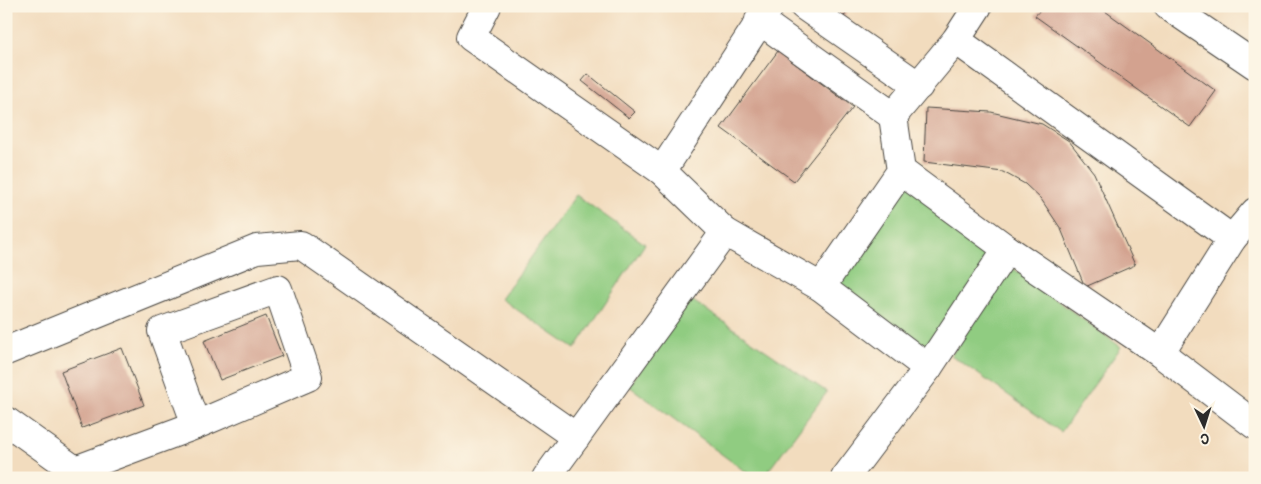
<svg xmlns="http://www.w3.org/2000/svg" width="1261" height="484" font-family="Pangolin,sans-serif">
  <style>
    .green { fill: #90cc81; stroke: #5e7c56 }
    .building { fill: #d3a28f }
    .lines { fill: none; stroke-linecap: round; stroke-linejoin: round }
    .minor-casing { stroke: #494641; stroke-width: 30 }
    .minor { stroke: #fff; stroke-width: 28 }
  </style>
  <rect width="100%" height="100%" fill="#fcf5e5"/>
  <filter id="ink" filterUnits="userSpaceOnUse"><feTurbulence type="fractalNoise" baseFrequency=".02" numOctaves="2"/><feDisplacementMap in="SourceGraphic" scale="10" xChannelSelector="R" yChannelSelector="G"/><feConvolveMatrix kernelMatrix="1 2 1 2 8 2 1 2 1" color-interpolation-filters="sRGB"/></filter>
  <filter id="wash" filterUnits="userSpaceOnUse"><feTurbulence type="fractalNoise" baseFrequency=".0096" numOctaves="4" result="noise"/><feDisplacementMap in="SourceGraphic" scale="20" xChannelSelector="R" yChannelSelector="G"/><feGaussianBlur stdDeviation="1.12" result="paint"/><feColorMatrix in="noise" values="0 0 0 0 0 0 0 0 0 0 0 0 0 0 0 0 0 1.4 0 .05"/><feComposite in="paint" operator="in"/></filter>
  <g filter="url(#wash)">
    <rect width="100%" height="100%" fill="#f2dcbe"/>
    <g class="green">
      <polygon points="904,175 1002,250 926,353 826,285"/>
      <polygon points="576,195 645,244 575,349 501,299"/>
      <polygon points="1010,266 1121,347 1061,432 951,355"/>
      <polygon points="690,299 827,392 763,478 754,478 629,386"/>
    </g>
    <g id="blocks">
      <g class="building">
        <polygon points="816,6 845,6 849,9 839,24"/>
        <polygon points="1043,6 1098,6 1216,91 1190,127 1035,16"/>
        <polygon points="778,51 853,107 794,181 721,128"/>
        <polygon points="588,74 635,112 629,118 582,81"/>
        <polygon points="926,108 991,112 1042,124 1069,141 1094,173 1135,265 1085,287 1061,229 1041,199 1025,184 1003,172 924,162"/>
        <polygon points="266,316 282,356 220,380 204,341"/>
        <polygon points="122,348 144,405 82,428 61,371"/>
      </g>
    </g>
  </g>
  <g filter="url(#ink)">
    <use href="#blocks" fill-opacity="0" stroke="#494641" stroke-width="1"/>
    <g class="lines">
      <defs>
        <g id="minor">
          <polyline points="487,6 471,37 662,171 725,232"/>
          <polyline points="804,6 919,86"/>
          <polyline points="1168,6 1255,65"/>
          <polyline points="759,20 893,116"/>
          <polyline points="956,40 1232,239"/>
          <polyline points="662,171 770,6"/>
          <polyline points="901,171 1007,249 1160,353 1255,425"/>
          <polyline points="821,287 901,171 893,116 956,40 978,6"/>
          <polyline points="6,351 257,249 301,245 576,437 725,232 821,287 928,368 1007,249"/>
          <polyline points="1160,353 1232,239 1255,212"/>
          <polyline points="6,421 86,478"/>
          <polyline points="75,470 196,425 308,377 278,289 162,331 196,425"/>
          <polyline points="546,478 576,437"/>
          <polyline points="845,478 928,368"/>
        </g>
      </defs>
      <use href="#minor" class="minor-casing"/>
      <use href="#minor" class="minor"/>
    </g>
  </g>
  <rect width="1261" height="484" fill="none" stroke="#fcf5e5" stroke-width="25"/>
  <g transform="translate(1204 426) rotate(176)" stroke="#fcf5e5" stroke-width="4" paint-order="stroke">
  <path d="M0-4L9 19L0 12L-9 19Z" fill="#2b2b2b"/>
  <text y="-8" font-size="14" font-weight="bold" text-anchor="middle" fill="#2b2b2b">С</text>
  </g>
</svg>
